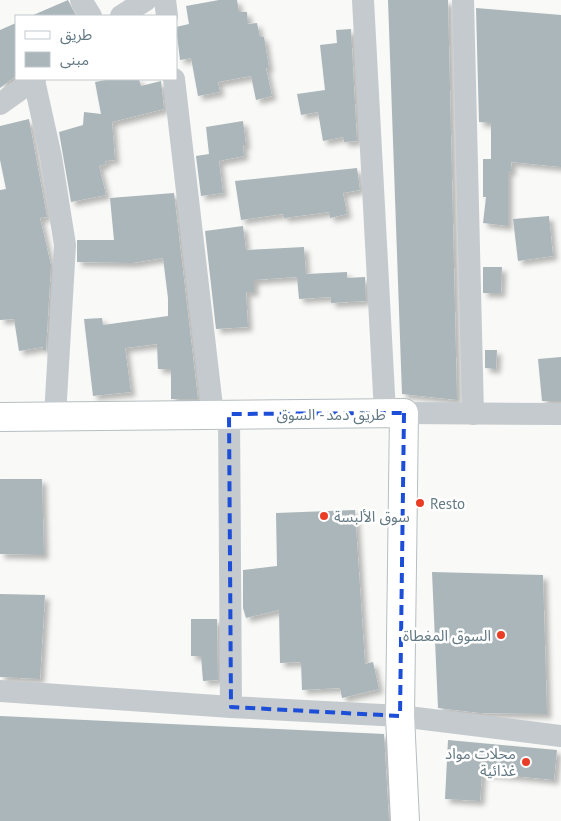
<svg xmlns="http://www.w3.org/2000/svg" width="561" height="821" font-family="'PT Sans','Noto Sans Arabic',sans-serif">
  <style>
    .building { fill: #abb6ba; filter: url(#shadow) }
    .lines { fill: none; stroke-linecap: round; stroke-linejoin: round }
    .secondary-casing { stroke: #b7bec1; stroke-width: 30 }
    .minor { stroke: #c4cacd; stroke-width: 22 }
    .secondary { stroke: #fff; stroke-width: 28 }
    .marked { fill: none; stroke: #1d4ed8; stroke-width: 4; stroke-dasharray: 10 6; stroke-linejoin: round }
    .poi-dot { fill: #ea3d26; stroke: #fff; stroke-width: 2 }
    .labels { text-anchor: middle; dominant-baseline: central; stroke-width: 5; stroke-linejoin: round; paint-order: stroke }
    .street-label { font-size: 15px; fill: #637983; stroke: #fff }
    .poi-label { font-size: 15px; fill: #637983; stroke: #fff; text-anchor: start }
  </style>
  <defs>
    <filter id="shadow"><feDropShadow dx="4.5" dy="4.5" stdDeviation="2.5" flood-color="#0004"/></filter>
  </defs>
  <rect width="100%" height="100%" fill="#f9f9f7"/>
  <g class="building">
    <polygon points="68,0 76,16 31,16"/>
    <polygon points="219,0 237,0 239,12 247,12 248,24 257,23 260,37 264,37 269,68 266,68 272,96 256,100 251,76 218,82 220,92 198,96 191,58 180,60 176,27 189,24 186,6"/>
    <polygon points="388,0 448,0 457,400 402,394"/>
    <polygon points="476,8 561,15 561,167 511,162 512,171 508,171 508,226 483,223 486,197 483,197 483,159 491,159 491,123 479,122"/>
    <polygon points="16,23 16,76 0,88 0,30"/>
    <polygon points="351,29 357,141 344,142 343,137 323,141 318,112 301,115 297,94 325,90 320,45 337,43 336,30"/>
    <polygon points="111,79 139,79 141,86 161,81 164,109 112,122 115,160 105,161 106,164 99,166 106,195 71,202 59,132 83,125 84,112 101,114 95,82"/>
    <polygon points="29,119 47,217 40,218 51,265 46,350 43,350 43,347 19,351 14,319 0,320 0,190 6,189 0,160 0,126"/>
    <polygon points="243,121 246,145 243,145 244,156 219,161 223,193 201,196 196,156 209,154 206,127"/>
    <polygon points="357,168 360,190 343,193 347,214 330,218 329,212 284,218 283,214 241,220 235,181"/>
    <polygon points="174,193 198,399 171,399 171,369 158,369 157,344 125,348 131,392 93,396 84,319 102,318 103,325 168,316 168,298 163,258 132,263 77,262 77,240 114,240 110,198"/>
    <polygon points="549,216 553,256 518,261 513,219"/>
    <polygon points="243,226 246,250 304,247 306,274 347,272 347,278 365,277 366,301 331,303 331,297 299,299 297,277 254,280 254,292 246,292 248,327 216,329 205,231"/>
    <polygon points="483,267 502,267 501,293 483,293"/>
    <polygon points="485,350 497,350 496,369 485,368"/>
    <polygon points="561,357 561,401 542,401 538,359"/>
    <polygon points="0,479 42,479 44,555 0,554"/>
    <polygon points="355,510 365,664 373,662 379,689 342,698 340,688 302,690 301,662 280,663 279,610 246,618 243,608 243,570 277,566 276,513"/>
    <polygon points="432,572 543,575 547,714 480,713 438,708"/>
    <polygon points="0,594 45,595 40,679 0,677"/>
    <polygon points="191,619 217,619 218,680 203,681 201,656 191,656"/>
    <polygon points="0,716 384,734 389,821 0,821"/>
    <polygon points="448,740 557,750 554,780 482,773 480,801 445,799"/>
  </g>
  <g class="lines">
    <defs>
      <polyline id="secondary" points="0,417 404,413 400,716 405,821"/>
    </defs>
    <use href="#secondary" class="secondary-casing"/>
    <g class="minor">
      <polyline points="81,0 91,16"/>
      <polyline points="165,0 167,16"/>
      <polyline points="363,0 385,413"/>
      <polyline points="463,0 473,414"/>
      <polyline points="121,16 146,0"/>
      <polyline points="174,79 213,415"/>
      <polyline points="34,80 51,157 65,245 55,416"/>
      <polyline points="0,104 35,79"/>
      <polyline points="404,413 561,414"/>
      <polyline points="229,414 231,707 400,716 561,736"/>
      <polyline points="0,691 231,707"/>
    </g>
    <use href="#secondary" class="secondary"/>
  </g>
  <path class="marked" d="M 404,413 L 400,716 L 231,707 L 229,414 Z"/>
  <g class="poi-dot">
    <circle cx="420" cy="503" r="5"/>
    <circle cx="324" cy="516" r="5"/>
    <circle cx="501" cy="635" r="5"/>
    <circle cx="526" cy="762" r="5"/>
  </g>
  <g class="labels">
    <g class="street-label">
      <text x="331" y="414">طريق دمد - السوق</text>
    </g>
    <g class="poi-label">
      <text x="430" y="503">Resto</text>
      <text x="334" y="516">سوق الألبسة</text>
      <text x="491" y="635" text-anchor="end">السوق المغطاة</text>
      <text x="516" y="753" text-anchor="end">محلات مواد<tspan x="516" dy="17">غذائية</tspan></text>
    </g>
  </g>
  <rect x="15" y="15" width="162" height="65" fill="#ffffff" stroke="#c1c9cd"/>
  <rect x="25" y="31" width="25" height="8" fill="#ffffff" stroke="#c1c9cd"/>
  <text x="60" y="40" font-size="15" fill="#637983">طريق</text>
  <rect x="25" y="52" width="25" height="15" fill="#abb6ba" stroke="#c1c9cd"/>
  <text x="60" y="65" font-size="15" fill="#637983">مبنى</text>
</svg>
